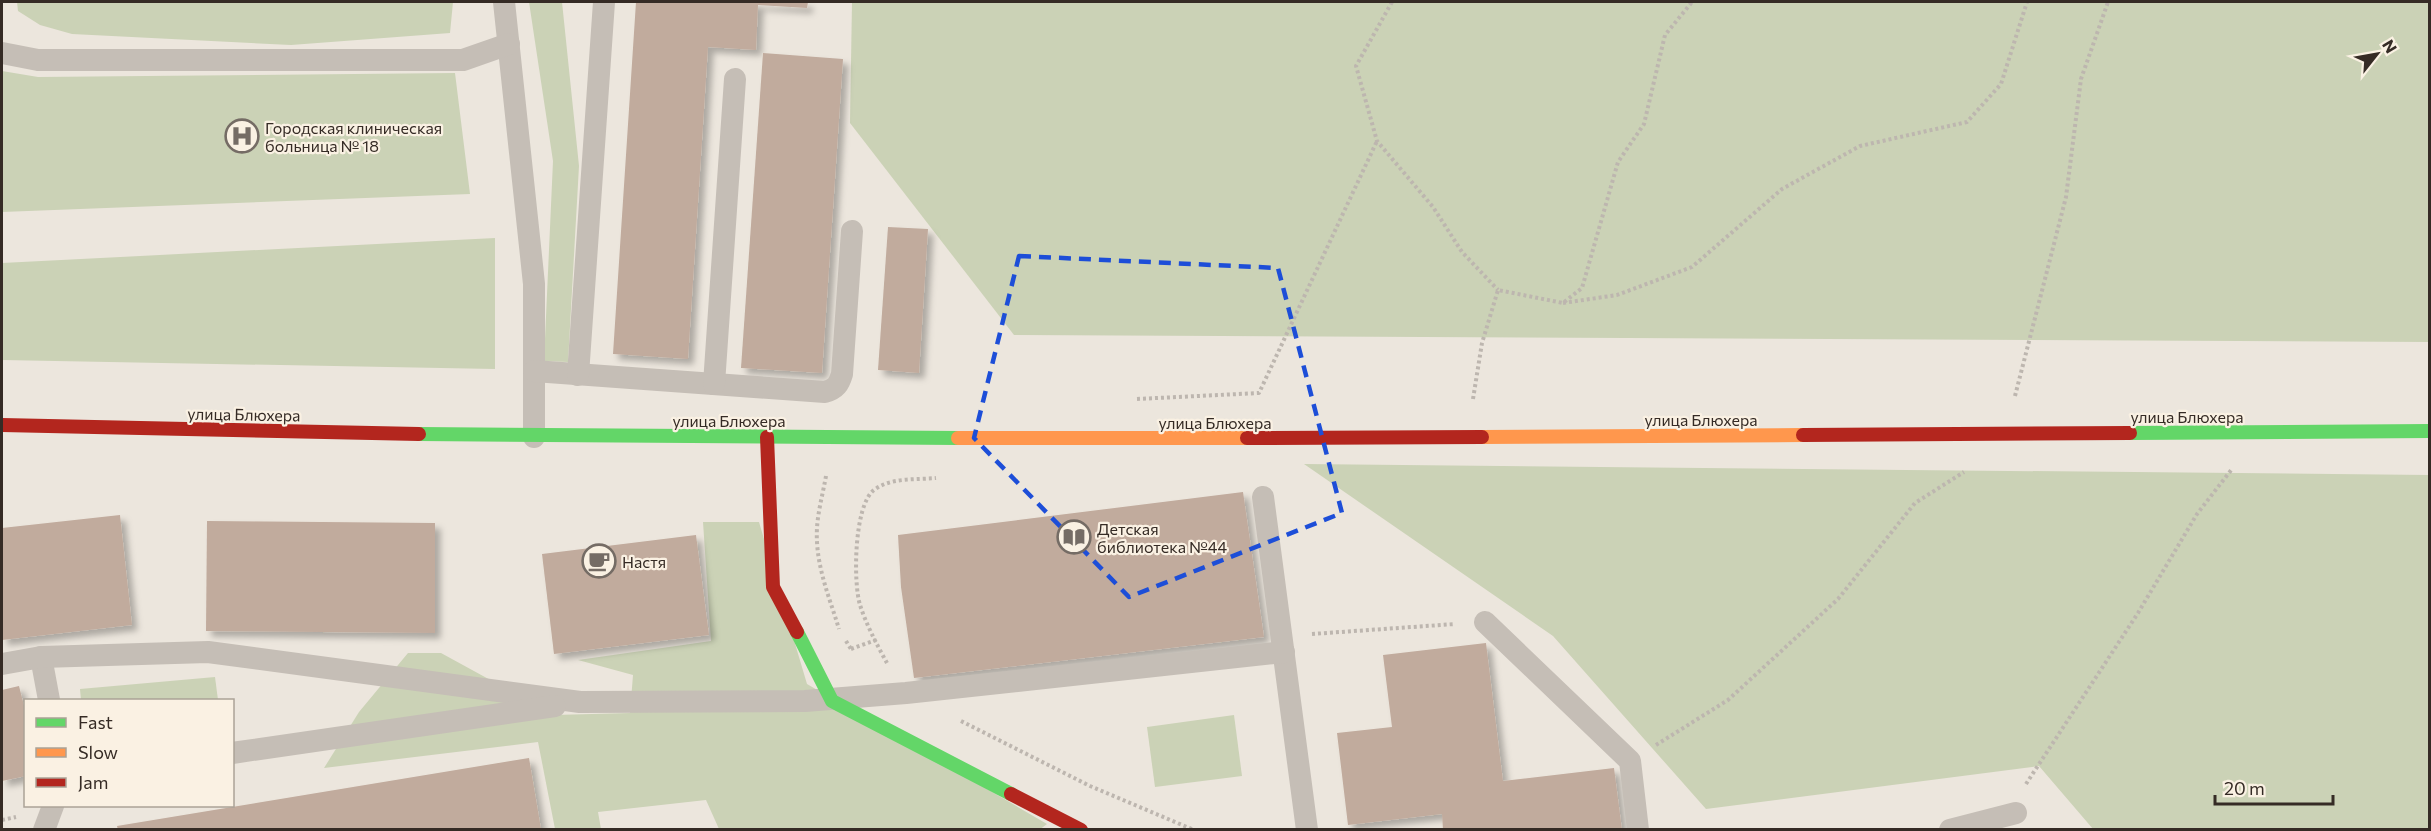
<svg xmlns="http://www.w3.org/2000/svg" width="2431" height="831" font-family="Commissioner,sans-serif">
  <style>
    .green { fill: #cbd2b6 }
    .building { fill: #c1ab9d; filter: url(#shadow) }
    .lines { fill: none; stroke-linecap: round; stroke-linejoin: round }
    .path { stroke: #bdb6af; stroke-width: 4; stroke-dasharray: 3 3; stroke-linecap: butt }
    .lane { stroke: #c5beb6; stroke-width: 22 }
    .fast { stroke: #63d668; stroke-width: 14 }
    .slow { stroke: #ff974d; stroke-width: 14 }
    .jam { stroke: #b3261e; stroke-width: 14 }
    .marked { fill: none; stroke: #1d4ed8; stroke-width: 4.5; stroke-dasharray: 12 8; stroke-linejoin: round }
    .labels { text-anchor: middle; dominant-baseline: central; stroke-width: 4.5; stroke-linejoin: round; paint-order: stroke }
    .poi-label { font-size: 16px; fill: #352b25; stroke: #faf1e3; text-anchor: start }
    .street-label { font-size: 16px; fill: #352b25; stroke: #faf1e3 }
  </style>
  <defs>
    <filter id="shadow"><feDropShadow dx="5.5" dy="5.5" stdDeviation="3" flood-color="#0004"/></filter>
  </defs>
  <rect width="100%" height="100%" fill="#ece6dd"/>
  <g class="green">
    <polygon points="17,2 453,2 450,33 291,45 72,34 40,25 18,11"/>
    <polygon points="529,2 562,2 579,166 568,362 544,361 553,161"/>
    <polygon points="852,2 2429,2 2429,342 1014,335 850,123"/>
    <polygon points="2,71 38,77 455,73 470,194 2,212"/>
    <polygon points="495,238 495,369 2,360 2,263"/>
    <polygon points="1304,464 2429,475 2429,829 2093,829 2039,766 1706,809 1553,636"/>
    <polygon points="703,522 759,522 807,684 1047,824 1039,830 719,829 706,800 598,812 601,829 555,829 538,742 324,768 359,712 408,653 441,653 554,715 630,713 633,675 578,660 711,641"/>
    <polygon points="215,677 218,700 81,700 80,689"/>
    <polygon points="1234,715 1242,776 1155,787 1147,727"/>
  </g>
  <g class="building">
    <polygon points="636,2 808,2 807,8 758,5 756,50 708,47 688,359 613,354"/>
    <polygon points="763,53 843,59 822,373 741,368"/>
    <polygon points="888,227 928,229 919,373 878,370"/>
    <polygon points="1243,492 1264,637 914,678 901,587 898,535"/>
    <polygon points="120,515 132,625 2,640 2,528"/>
    <polygon points="207,521 435,523 435,633 206,631"/>
    <polygon points="696,535 709,635 554,654 542,554"/>
    <polygon points="1486,643 1503,781 1614,768 1622,830 1443,830 1442,814 1348,825 1337,733 1392,727 1383,655"/>
    <polygon points="19,686 26,714 26,776 2,781 2,690"/>
    <polygon points="529,758 541,829 118,830 117,826"/>
  </g>
  <g class="lines">
    <g class="path">
      <polyline points="1392,2 1356,66 1377,141 1433,207 1462,252 1498,290"/>
      <polyline points="1563,303 1617,295 1692,267 1782,189 1860,146 1967,122 2001,84 2027,2"/>
      <polyline points="2015,396 2066,197 2081,79 2108,2"/>
      <polyline points="1137,399 1259,393 1377,141"/>
      <polyline points="1473,399 1482,343 1498,290 1563,303 1582,288 1618,162 1644,124 1665,35 1692,2"/>
      <path d="M 826,476 C 823,493 818,511 817,528 C 815,564 829,596 839,629"/>
      <polyline points="1312,634 1455,624"/>
      <polyline points="846,641 851,649"/>
      <polyline points="851,649 876,640"/>
      <path d="M 887,663 C 877,645 866,624 860,605 C 853,582 854,505 874,490 C 891,477 916,480 936,478"/>
      <polyline points="961,721 1090,786 1194,830"/>
      <polyline points="1656,745 1728,700 1838,599 1915,503 1964,472"/>
      <polyline points="2026,784 2138,613 2197,514 2232,469"/>
      <polyline points="2,820 16,817"/>
    </g>
    <g class="lane">
      <polyline points="504,2 534,284 534,437"/>
      <polyline points="2,53 38,60 463,60 509,44"/>
      <path d="M 534,371 L 825,392 C 836,389 839,384 842,374 L 852,231"/>
      <polyline points="578,375 604,2"/>
      <polyline points="714,384 735,79"/>
      <polyline points="1263,497 1307,830"/>
      <polyline points="1485,622 1630,761 1638,830"/>
      <polyline points="41,657 49,700"/>
      <polyline points="2,664 41,657 208,652 580,702 805,701 906,693 1284,652"/>
      <polyline points="232,753 555,706"/>
      <polyline points="44,830 53,806"/>
      <polyline points="1950,830 2016,813"/>
    </g>
    <g class="fast">
      <polyline points="2130,433 2430,431"/>
      <polyline points="419,434 958,438"/>
      <polyline points="797,632 832,701 1011,794"/>
    </g>
    <g class="slow">
      <polyline points="1482,437 1803,435"/>
      <polyline points="958,438 1247,438"/>
    </g>
    <g class="jam">
      <polyline points="2,425 419,434"/>
      <polyline points="1803,435 2130,433"/>
      <polyline points="767,437 773,587 797,632"/>
      <polyline points="1247,438 1482,437"/>
      <polyline points="1011,794 1081,830"/>
    </g>
  </g>
  <path class="marked" d="M 1019,256 L 1278,268 L 1342,513 L 1129,597 L 974,438 Z"/>
  <defs>
    <symbol id="hospital-ring" viewBox="-11 -11 22 22"><circle r="9.5" fill="#faf1e3" stroke="#756c65" stroke-width="1.5"/><path d="M-5-5h3v3.5h4V-5h3V5h-3V1.5h-4V5h-3Z" fill="#756c65"/></symbol>
    <symbol id="library-ring" viewBox="-11 -11 22 22"><circle r="9.5" fill="#faf1e3" stroke="#756c65" stroke-width="1.5"/><path d="M-6-4Q-3-5.5-.7-3.5V5Q-3 3-6 4ZM6-4Q3-5.5 .7-3.5V5Q3 3 6 4Z" fill="#756c65"/></symbol>
    <symbol id="cafe-ring" viewBox="-11 -11 22 22"><circle r="9.5" fill="#faf1e3" stroke="#756c65" stroke-width="1.5"/><path d="M-5.5-4.5H6V0H3Q3 3.5 0 3.5H-2.5Q-5.5 3.5-5.5 0ZM3-3.2v2h1.7v-2ZM-6 4.5H4V6H-6Z" fill="#756c65"/></symbol>
  </defs>
  <g fill-rule="evenodd">
    <use href="#hospital-ring" x="223" y="117" width="38" height="38"/>
    <use href="#library-ring" x="1055" y="518" width="38" height="38"/>
    <use href="#cafe-ring" x="580" y="542" width="38" height="38"/>
  </g>
  <g class="labels">
    <g class="poi-label">
      <text x="265" y="127">Городская клиническая<tspan x="265" dy="18">больница № 18</tspan></text>
      <text x="1097" y="528">Детская<tspan x="1097" dy="18">библиотека №44</tspan></text>
      <text x="622" y="561">Настя</text>
    </g>
    <g class="street-label">
      <text transform="translate(244 414) rotate(1)">улица Блюхера</text>
      <text x="2187" y="416">улица Блюхера</text>
      <text x="1701" y="419">улица Блюхера</text>
      <text x="729" y="420">улица Блюхера</text>
      <text x="1215" y="422">улица Блюхера</text>
    </g>
  </g>
  <rect width="2431" height="831" fill="none" stroke="#352b25" stroke-width="6"/>
  <rect x="24" y="699" width="210" height="108" fill="#faf1e3" stroke="#aba297" stroke-width="1.5"/>
  <rect x="36" y="718" width="30" height="9" fill="#63d668" stroke="#aba297" stroke-width="1.5"/>
  <text x="78" y="729" font-size="18" fill="#352b25">Fast</text>
  <rect x="36" y="748" width="30" height="9" fill="#ff974d" stroke="#aba297" stroke-width="1.5"/>
  <text x="78" y="759" font-size="18" fill="#352b25">Slow</text>
  <rect x="36" y="778" width="30" height="9" fill="#b3261e" stroke="#aba297" stroke-width="1.5"/>
  <text x="78" y="789" font-size="18" fill="#352b25">Jam</text>
  <g transform="translate(2377 54) rotate(59)" stroke="#faf1e3" stroke-width="4.5" paint-order="stroke">
  <path d="M0-4.5L10 22L0 15L-10 22Z" fill="#352b25"/>
  <text y="-9" font-size="16" font-weight="bold" text-anchor="middle" fill="#352b25">N</text>
  </g>
  <path d="M2215 795v9h118v-9" fill="none" stroke="#352b25" stroke-width="3"/>
  <text x="2224" y="795" font-size="18" fill="#352b25" stroke="#faf1e3" stroke-width="4.5" paint-order="stroke">20 m</text>
</svg>
